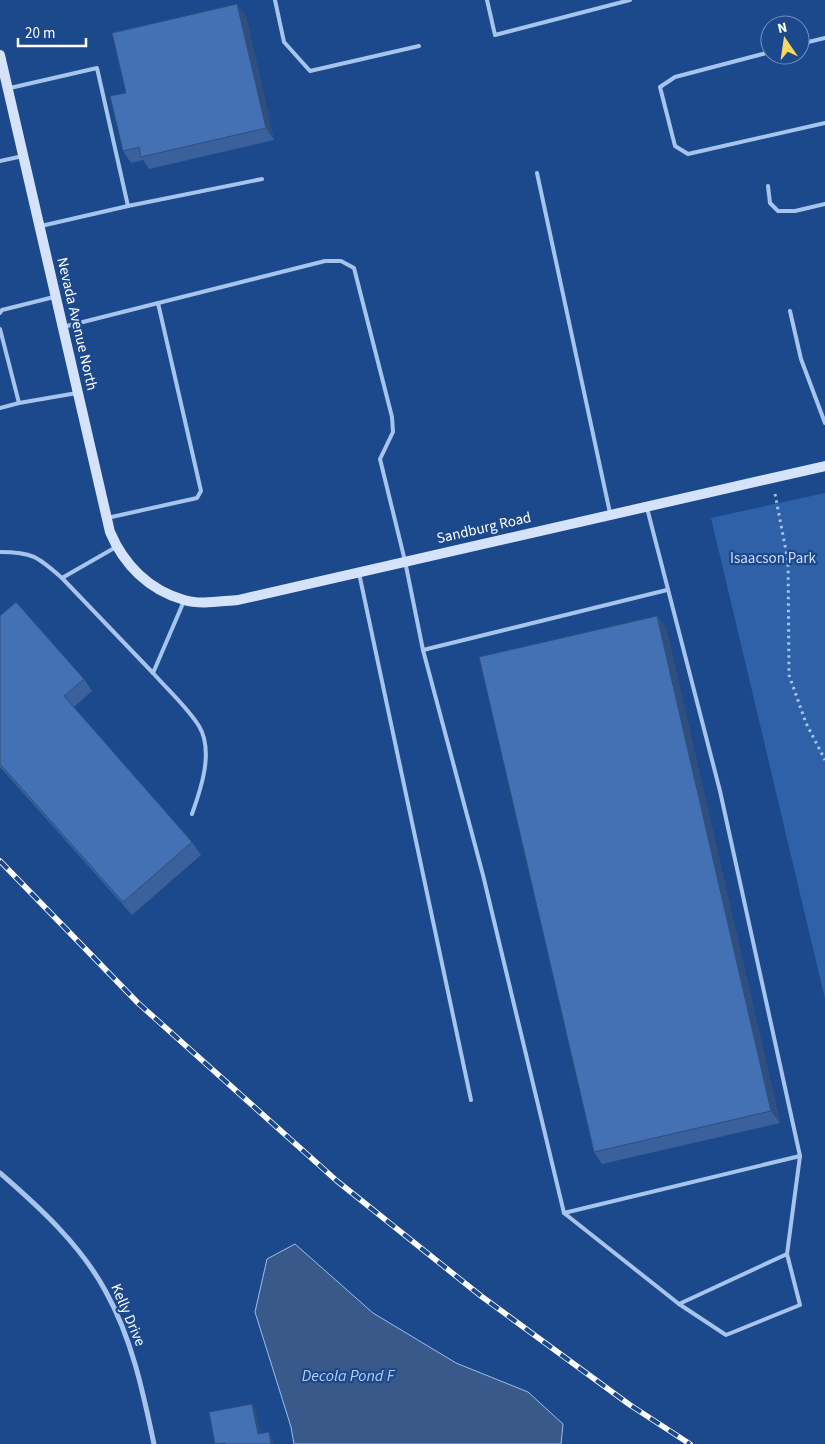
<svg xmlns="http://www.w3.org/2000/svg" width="825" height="1444" font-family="'Source Sans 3',sans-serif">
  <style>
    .green { fill: #2f61a9 }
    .water { fill: #39598b; stroke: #9bbeef }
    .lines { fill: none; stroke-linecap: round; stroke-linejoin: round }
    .path { stroke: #a7c4ed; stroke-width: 3; stroke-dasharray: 2.5 4; stroke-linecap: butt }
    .lane { stroke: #a7c4ed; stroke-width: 4 }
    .street { stroke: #a7c4ed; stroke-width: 5 }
    .secondary { stroke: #d4e3f9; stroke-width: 10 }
    .rail-casing { stroke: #fff; stroke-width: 5.5 }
    .rail { stroke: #1c488c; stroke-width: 4; stroke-dasharray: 11; stroke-linecap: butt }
    .wall { fill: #3a619b }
    .shaded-wall { fill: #304f7e }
    .building { fill: #4471b4; stroke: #304f7e }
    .labels { text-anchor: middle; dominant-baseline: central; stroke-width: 4.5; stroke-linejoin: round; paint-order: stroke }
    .street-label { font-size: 15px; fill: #fff; stroke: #1c488c }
    .park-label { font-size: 15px; fill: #cddff9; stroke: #1c488c }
    .water-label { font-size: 16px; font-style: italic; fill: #b3cef4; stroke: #1c488c }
  </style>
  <rect width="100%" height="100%" fill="#1c488c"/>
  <polygon class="green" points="825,493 825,999 711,518"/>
  <polygon class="water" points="295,1244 373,1313 456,1363 528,1392 563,1424 561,1444 294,1444 291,1427 255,1312 267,1259"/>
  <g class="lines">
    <polyline class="path" points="775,494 788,561 789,675 806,723 825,760"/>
    <g class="lane">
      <polyline points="275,0 284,42 310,71 419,46"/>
      <polyline points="487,0 495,35 630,0"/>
      <polyline points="800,44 825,38"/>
      <polyline points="770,52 675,77 660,87 675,146 688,154 825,123"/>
      <polyline points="10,88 97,68 128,206 41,226"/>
      <polyline points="0,161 23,156"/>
      <polyline points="537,173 610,513"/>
      <polyline points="768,186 770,203 778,211 795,211 825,204"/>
      <polyline points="128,206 262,179"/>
      <polyline points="790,311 801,359 825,423"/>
      <polyline points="0,313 2,310 54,297"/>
      <polyline points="63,327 325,261 341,261 354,268 392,417 393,432 380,459 405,561 423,650 483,875 564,1213 679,1304 787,1254 800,1156 720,791 647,508"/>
      <polyline points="0,329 19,403 77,393"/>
      <polyline points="0,408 19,403"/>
      <polyline points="107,518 197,498 201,491 158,303"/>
      <polyline points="116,547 62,578 153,673 184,601"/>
      <path d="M 0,552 C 33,552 38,557 62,578"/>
      <polyline points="359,573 471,1100"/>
      <polyline points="423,650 667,590"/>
      <path d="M 153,673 C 168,690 187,707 199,726 C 214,751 201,789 192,814"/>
      <polyline points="564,1213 800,1156"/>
      <polyline points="679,1304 726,1335 800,1305 787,1254"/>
    </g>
    <path class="street" d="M 0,1173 C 39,1207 81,1245 106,1292 C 132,1339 143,1392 154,1444"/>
    <path class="secondary" d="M 0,55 L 110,532 C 124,565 149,590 184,600 C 201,605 221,601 238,600 L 825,466"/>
    <defs>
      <polyline id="rail" points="0,861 138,1003 337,1181 481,1296 630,1405 690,1444"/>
    </defs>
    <use href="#rail" class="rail-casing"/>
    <use href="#rail" class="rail"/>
  </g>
  <g class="wall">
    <polygon points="246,16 274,140 149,169 143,160 131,163 123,151 126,93"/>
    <polygon points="0,616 84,679 92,691 74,707 192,842 201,855 132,915 0,767"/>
    <polygon points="657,616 666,628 780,1123 602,1164 594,1152"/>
  </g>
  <g class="shaded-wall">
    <polygon points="237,4 246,16 274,140 266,128"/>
    <polygon points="657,616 666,628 780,1123 771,1111"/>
    <polygon points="252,1404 256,1410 262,1441 258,1434"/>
    <polygon points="269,1432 273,1439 274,1444 271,1444"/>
  </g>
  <g class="building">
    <polygon points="237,4 266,128 141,157 139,147 123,151 110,96 126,93 112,33"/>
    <polygon points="16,602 84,679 64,696 192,842 123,902 0,764 0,616"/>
    <polygon points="657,616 771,1111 594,1152 479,657"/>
    <polygon points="252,1404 258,1434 269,1432 271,1444 225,1444 225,1443 215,1444 209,1412"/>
  </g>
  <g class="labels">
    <g class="street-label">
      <text transform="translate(77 324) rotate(77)">Nevada Avenue North</text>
      <text transform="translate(484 528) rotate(-13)">Sandburg Road</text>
      <text transform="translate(128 1315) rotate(67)">Kelly Drive</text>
    </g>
    <g class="park-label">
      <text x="773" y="558">Isaacson Park</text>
    </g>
    <g class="water-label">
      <text x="348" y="1376">Decola Pond F</text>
    </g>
  </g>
  <g transform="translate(785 40) rotate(347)"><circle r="24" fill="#1c488c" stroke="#7791ba"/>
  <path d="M0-4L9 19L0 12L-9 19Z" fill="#fdd865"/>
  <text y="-8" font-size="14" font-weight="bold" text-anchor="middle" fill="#ffffff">N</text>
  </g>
  <path d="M18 38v8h68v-8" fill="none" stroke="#ffffff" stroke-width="2.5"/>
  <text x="25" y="38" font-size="15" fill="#ffffff" stroke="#1c488c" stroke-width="4" paint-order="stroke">20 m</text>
</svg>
